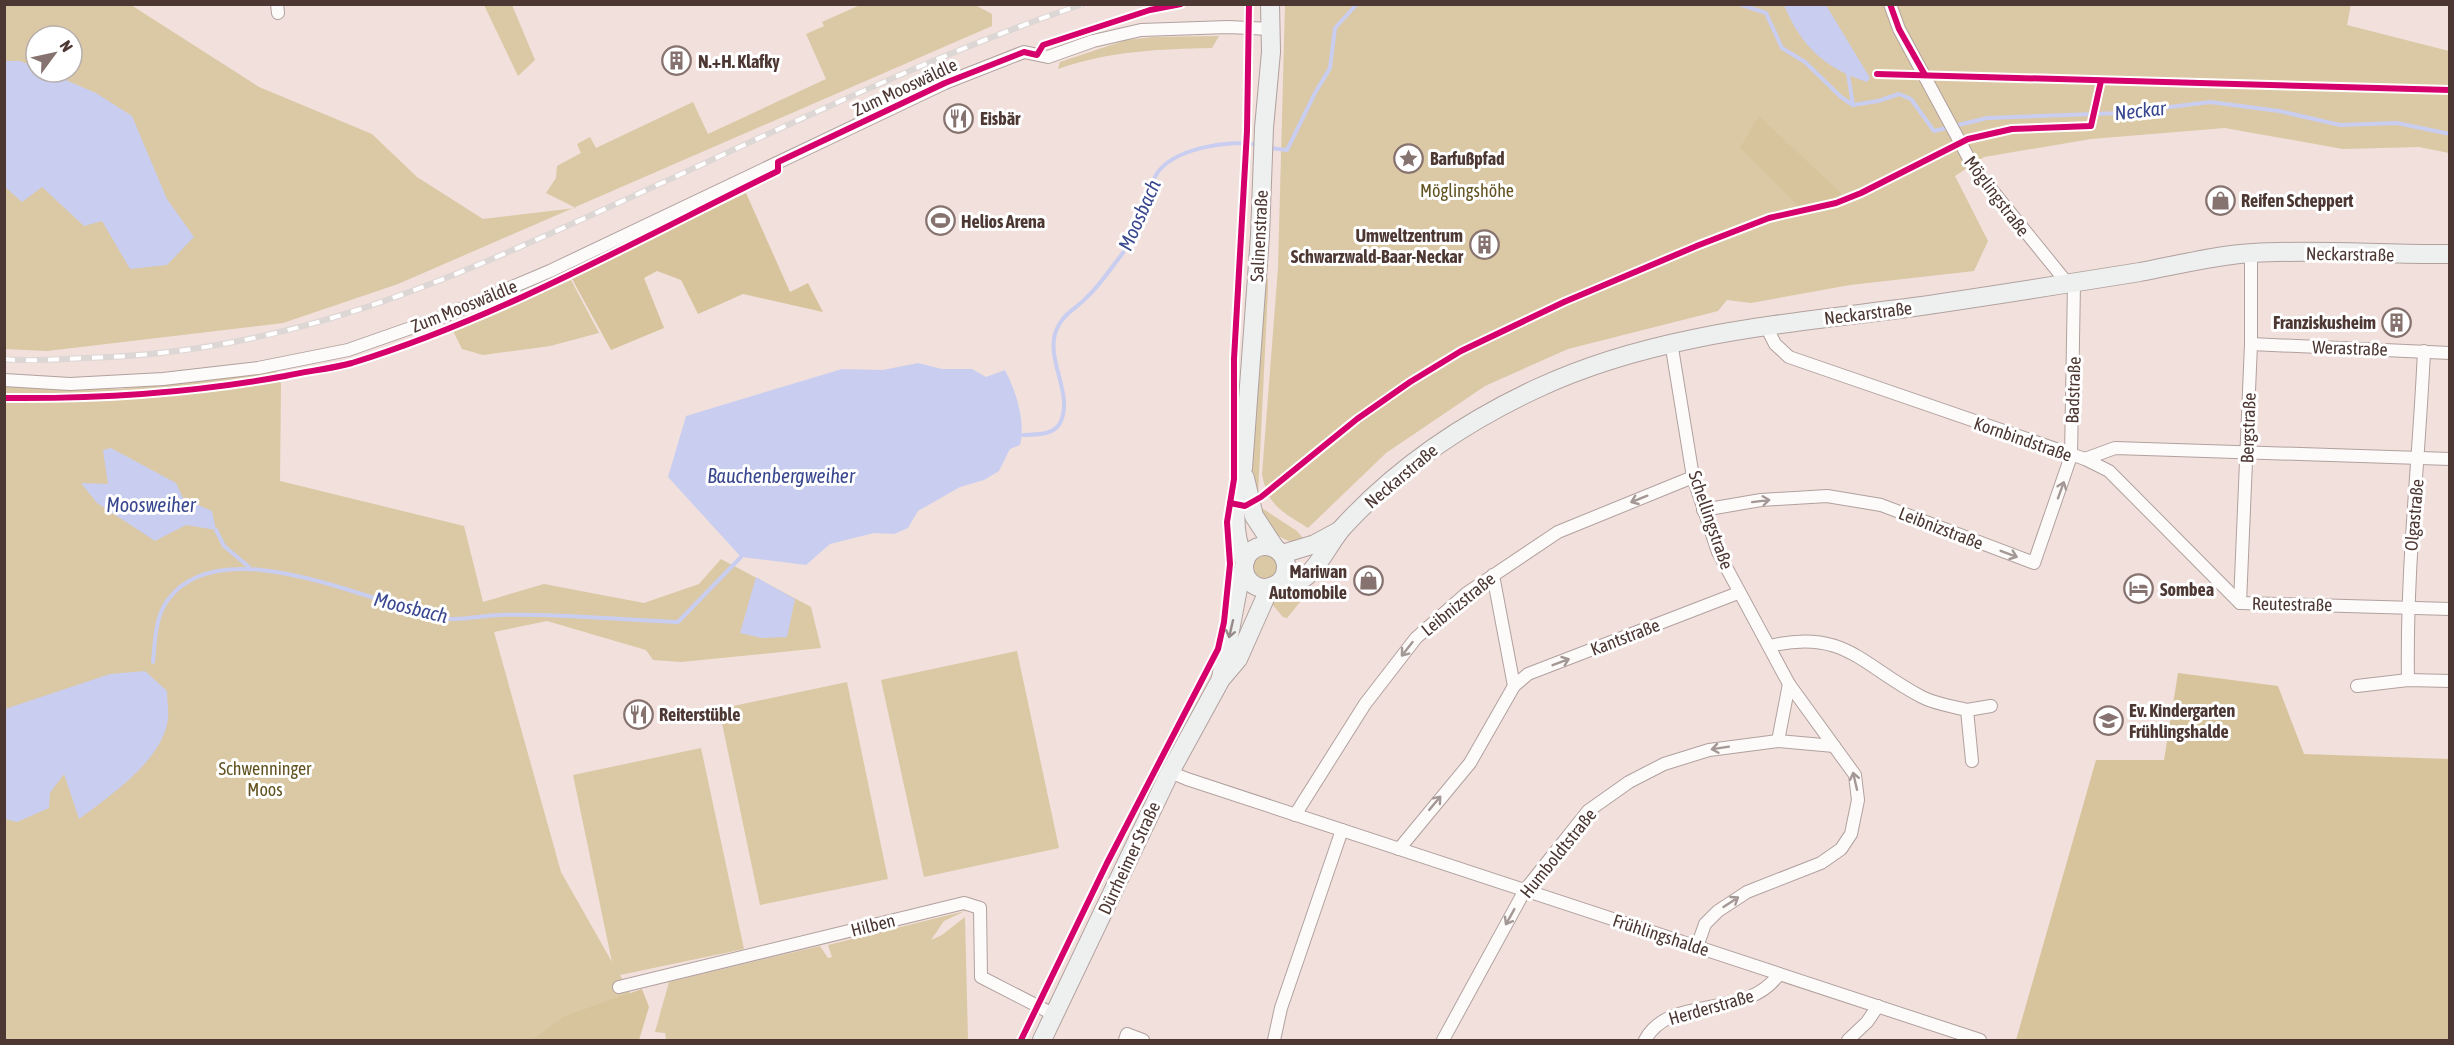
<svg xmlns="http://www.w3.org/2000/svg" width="2454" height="1045" font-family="'Asap Condensed',sans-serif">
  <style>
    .green { fill: #dbc8a4; fill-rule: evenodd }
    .forest { fill: #d7c49d }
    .water { fill: #c9cef0 }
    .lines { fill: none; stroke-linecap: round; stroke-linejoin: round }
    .stream { stroke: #c9cef0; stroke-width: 4 }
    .street-casing { stroke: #b1a19e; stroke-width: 14 }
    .secondary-casing { stroke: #b1a19e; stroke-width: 20 }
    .street { stroke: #fdfafa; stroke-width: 12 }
    .secondary { stroke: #eef0f0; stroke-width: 18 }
    .rail-casing { stroke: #dcd6d4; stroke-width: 6 }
    .rail { stroke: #fff; stroke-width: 4; stroke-dasharray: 11; stroke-linecap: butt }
    .cycleway-casing { stroke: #fff; stroke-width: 10 }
    .cycleway { stroke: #d6006c; stroke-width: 6 }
    .oneway { stroke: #a49896 }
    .oneway2 { stroke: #958a88 }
    .labels { text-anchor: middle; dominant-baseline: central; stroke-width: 6; stroke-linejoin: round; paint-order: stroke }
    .poi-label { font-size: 18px; font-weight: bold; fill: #4c3733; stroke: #fff; text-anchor: start }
    .street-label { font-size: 18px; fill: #4c3733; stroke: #fff }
    .park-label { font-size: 18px; fill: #61521f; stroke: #fff }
    .water-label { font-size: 20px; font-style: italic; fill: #39478f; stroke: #fff }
  </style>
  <rect width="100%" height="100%" fill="#f1e0dc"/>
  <g class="green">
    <path d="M 2351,4 L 2347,25 L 2449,51 L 2449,153 L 2419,147 L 2343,149 L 2225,128 L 2091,139 L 1984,157 L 1955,176 L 1988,241 L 1974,271 L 1850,285 L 1751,303 L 1727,300 L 1718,311 L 1568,349 L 1485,386 L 1386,453 L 1308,528 C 1282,511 1268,507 1262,474 L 1278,268 L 1285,5 Z"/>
    <path d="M 4,5 L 131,5 L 259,87 L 372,134 L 417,177 L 483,219 L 576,208 L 546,193 L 556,178 L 557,166 L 581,153 L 577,144 L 590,137 L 596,148 L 693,102 L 708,134 L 826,79 L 806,34 L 824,26 L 822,22 L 860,5 L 975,5 L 992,14 L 992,26 L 398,284 L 283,323 L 47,351 L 5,349 ZM 36,36 L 72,36 L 72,72 L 36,72 Z"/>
    <polygon points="484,5 512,5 535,60 518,76"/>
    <path d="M 1219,36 L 1212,48 C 1159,49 1109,51 1058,69 L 1060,62 L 1126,40 L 1154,37 Z"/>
    <polygon points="1265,278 1268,278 1268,289 1258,495 1251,481"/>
    <polygon points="571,280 599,333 550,346 483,355 462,349 453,331"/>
    <polygon points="276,370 281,384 280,481 464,526 483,602 544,584 644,603 699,584 721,559 811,607 821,648 681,662 653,660 646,650 547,621 494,632 561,872 612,962 573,775 701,748 744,949 620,975 630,993 637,1040 5,1040 4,385 55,389 120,389"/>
    <path d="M 1260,507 L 1297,531 L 1308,544 C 1282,544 1266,531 1260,507 Z"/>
    <circle cx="1265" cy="568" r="12"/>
    <polygon points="1300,586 1309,591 1287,618 1283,617 1272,604"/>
    <polygon points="1017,651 1059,848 924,877 881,680"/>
    <polygon points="847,682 888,879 760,905 719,709"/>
    <polygon points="965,911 944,921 931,940 942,935 965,917 968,1040 666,1040 665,1033 655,1032 669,982 820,946 828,958 832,957 828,945"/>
  </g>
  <g class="forest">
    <polygon points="1759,116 1845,197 1800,208 1740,148"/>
    <polygon points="746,193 790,292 808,283 823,312 743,294 698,314 681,280 657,271 644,278 664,328 611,350 571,277"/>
    <polygon points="2178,673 2278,686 2304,754 2449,759 2449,1040 2016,1040 2096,760 2164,760"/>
    <polygon points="642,989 649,1007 639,1040 532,1040 565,1016"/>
  </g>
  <g class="water">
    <path d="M 1784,5 L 1826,5 L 1870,78 L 1867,82 C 1824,68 1801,46 1784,5 Z"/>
    <polygon points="5,61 20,61 36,67 36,72 47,72 96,93 132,116 167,199 194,237 167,265 130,269 102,221 84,226 42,187 22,202 5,187"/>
    <path d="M 918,363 L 942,369 L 972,369 L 986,377 L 1005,370 C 1016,391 1026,422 1020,445 L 1010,449 L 999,471 L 984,480 L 960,487 L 918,511 L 908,528 L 894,534 L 874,533 L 830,544 L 806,565 L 741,557 L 668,477 L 686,416 L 842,369 L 883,370 Z"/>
    <polygon points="111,448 176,483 183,498 212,511 216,530 186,525 155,541 97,503 81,483 108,484 103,450"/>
    <polygon points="756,577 795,599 787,637 762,638 740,633"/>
    <path d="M 145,671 L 167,691 C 167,700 169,710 168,719 C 163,760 110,796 79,819 L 64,774 L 50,793 L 49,808 L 17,822 L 5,819 L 5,709 L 110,674 Z"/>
  </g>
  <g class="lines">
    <g class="stream">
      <polyline points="1739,4 1766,13 1782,48 1805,62 1841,97 1853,105"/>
      <polyline points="1848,74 1853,105 1878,101 1899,94 1911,99 1934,131 1987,118 2122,113 2210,102 2279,111 2340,125 2397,123 2450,134"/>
      <polyline points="1270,148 1287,150 1315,93 1330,68 1335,28 1357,4"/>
      <path d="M 1023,435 C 1035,434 1053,436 1060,423 C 1074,396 1047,362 1055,334 C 1061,314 1075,310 1087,297 C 1099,286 1109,271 1119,258 C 1139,234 1140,202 1156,175 C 1172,148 1231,139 1259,145"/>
      <polyline points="216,530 224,546 249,567"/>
      <path d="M 153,662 C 155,642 155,618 167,601 C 220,526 372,604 442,618 C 459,622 482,615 500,615 C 559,613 619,620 678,622 L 741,557"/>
    </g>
    <defs>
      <g id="street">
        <polyline points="277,4 278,13"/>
        <polyline points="1890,4 1899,29 1974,168 2068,284"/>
        <polyline points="1766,326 1775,344 1789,357 2085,459 2109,471 2240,603 2450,609"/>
        <polyline points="1671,342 1693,477 1718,552 1789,684 1855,775 1858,800 1851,834 1841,849 1821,863 1747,892 1718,911 1705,924 1697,947"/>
        <polyline points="2251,344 2450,353"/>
        <polyline points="4,380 70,384 163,379 258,368 348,350 442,317 550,271 945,83 1024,52 1048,57 1093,41 1141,30 1228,27 1271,29"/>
        <polyline points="2085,459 2115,448 2450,459"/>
        <polyline points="1703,510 1761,500 1827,496 1881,505 2034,563 2071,456 2074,283"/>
        <polyline points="1493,575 1514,686"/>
        <polyline points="2240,603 2251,344 2251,253"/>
        <path d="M 1769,646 C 1845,628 1862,666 1922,697 C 1935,704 1952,706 1967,710 L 1972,761"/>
        <path d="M 2408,680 C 2406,570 2419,461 2424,351"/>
        <polyline points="1789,684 1778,741 1834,746"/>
        <polyline points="2357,686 2408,680 2450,681"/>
        <polyline points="1967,710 1991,706"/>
        <polyline points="1170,772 1187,779 1980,1040"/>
        <polyline points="1295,815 1365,704 1416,638 1467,593 1558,532 1693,477"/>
        <polyline points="1399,849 1470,763 1514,686 1528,674 1738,593"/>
        <polyline points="619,987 964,903 980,908 981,977 1055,1015"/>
        <polyline points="1125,1040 1127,1034 1143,1040"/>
        <polyline points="1274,1040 1281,1008 1342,830"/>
        <polyline points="1443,1040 1525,890 1588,811 1629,782 1664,764 1709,750 1778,741"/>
        <path d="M 1645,1040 C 1670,993 1747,1021 1779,974"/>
        <polyline points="1848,1040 1867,1022 1878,1006"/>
      </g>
      <g id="secondary">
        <polyline points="1245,478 1254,516 1275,548"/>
        <circle cx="1265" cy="567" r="21"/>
        <polyline points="1282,554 1315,544 1339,531"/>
        <path d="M 1245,561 C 1231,534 1234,496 1243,468 L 1260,236 L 1264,128 L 1271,52 L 1270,4"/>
        <path d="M 1275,585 C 1311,592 1324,548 1343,527 C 1397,468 1465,422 1538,388 C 1656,333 1787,324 1914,307 C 1990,296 2065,284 2140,272 C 2177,265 2216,255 2253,253 C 2318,249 2384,255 2450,254"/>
        <polyline points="1221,678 1240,578 1244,569"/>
        <polyline points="1042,1040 1170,772 1221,679 1238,659 1270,587"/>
      </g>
    </defs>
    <use href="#street" class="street-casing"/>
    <use href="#secondary" class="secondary-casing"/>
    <use href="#street" class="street"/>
    <use href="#secondary" class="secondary"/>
    <defs>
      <path id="rail" d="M 4,359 C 31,362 58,359 85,358 C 282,353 431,288 607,208 C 764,137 920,59 1083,4"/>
    </defs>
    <use href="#rail" class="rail-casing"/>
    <use href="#rail" class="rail"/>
    <defs>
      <g id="cycleway">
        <polyline points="1890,4 1899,29 1925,75"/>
        <polyline points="1877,74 2450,90"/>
        <path d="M 4,398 C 99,399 192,393 285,376 C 307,371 330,369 352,363 C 501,317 639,239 778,171 L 778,162 L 945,83 L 1024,52 L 1037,55 L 1043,45 L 1150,10 L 1181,4"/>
        <polyline points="1230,503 1245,506 1261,497 1357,419 1410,382 1461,351 1564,302 1699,245 1769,218 1836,203 1861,193 1968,139 2012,129 2091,126 2101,81"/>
        <polyline points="1021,1040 1107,863 1218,649 1224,622 1230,564 1227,522 1234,479 1234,359 1247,131 1249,4"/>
      </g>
    </defs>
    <use href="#cycleway" class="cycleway-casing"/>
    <use href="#cycleway" class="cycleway"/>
  </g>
  <defs><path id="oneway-shaft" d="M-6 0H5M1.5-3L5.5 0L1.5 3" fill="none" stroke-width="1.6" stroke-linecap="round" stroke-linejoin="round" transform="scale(1.5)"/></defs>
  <g class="oneway">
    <use href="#oneway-shaft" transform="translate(2061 490) rotate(-70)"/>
    <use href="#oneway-shaft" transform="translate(1639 499) rotate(158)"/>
    <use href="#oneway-shaft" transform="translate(1761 501) rotate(-7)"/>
    <use href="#oneway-shaft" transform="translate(2009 554) rotate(21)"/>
    <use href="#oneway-shaft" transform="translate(1407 649) rotate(128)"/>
    <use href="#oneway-shaft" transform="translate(1561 662) rotate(-21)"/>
    <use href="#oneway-shaft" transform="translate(1720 748) rotate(171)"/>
    <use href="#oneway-shaft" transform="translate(1855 781) rotate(-103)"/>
    <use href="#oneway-shaft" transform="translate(1435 803) rotate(-50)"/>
    <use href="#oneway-shaft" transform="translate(1731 902) rotate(-33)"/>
    <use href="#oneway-shaft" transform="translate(1510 917) rotate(119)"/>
  </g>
  <use class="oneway2" href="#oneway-shaft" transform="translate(1231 629) rotate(103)"/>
  <defs>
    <symbol id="building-ring" viewBox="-11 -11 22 22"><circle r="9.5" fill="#fff" stroke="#86726e" stroke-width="1.5"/><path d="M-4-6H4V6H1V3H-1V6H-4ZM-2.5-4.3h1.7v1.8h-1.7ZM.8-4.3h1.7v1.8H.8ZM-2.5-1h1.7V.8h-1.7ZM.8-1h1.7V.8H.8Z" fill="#86726e"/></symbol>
    <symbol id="restaurant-ring" viewBox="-11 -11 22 22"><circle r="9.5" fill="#fff" stroke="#86726e" stroke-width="1.5"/><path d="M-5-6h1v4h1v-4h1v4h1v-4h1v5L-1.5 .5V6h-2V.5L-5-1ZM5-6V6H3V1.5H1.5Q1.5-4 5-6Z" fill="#86726e"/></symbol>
    <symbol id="sight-ring" viewBox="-11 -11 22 22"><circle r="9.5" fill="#fff" stroke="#86726e" stroke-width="1.5"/><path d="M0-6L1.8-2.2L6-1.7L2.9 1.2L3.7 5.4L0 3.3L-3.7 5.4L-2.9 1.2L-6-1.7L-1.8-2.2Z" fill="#86726e"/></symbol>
    <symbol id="shop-ring" viewBox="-11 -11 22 22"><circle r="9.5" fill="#fff" stroke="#86726e" stroke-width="1.5"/><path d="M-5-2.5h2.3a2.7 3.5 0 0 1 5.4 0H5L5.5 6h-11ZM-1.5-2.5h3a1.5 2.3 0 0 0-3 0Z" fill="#86726e"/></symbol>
    <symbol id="stadium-ring" viewBox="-11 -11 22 22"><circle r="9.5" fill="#fff" stroke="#86726e" stroke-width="1.5"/><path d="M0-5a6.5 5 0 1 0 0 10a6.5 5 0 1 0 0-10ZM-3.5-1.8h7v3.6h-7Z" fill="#86726e"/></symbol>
    <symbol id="hotel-ring" viewBox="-11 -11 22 22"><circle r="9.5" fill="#fff" stroke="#86726e" stroke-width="1.5"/><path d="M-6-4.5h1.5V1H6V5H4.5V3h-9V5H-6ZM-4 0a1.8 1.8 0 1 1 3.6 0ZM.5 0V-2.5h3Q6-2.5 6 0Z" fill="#86726e"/></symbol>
    <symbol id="school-ring" viewBox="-11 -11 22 22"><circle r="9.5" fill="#fff" stroke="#86726e" stroke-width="1.5"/><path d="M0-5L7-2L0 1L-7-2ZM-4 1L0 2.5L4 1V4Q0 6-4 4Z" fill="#86726e"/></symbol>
  </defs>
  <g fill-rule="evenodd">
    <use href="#building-ring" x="660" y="44" width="33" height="33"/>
    <use href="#restaurant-ring" x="942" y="102" width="33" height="33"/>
    <use href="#sight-ring" x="1392" y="142" width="33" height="33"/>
    <use href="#shop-ring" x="2204" y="184" width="33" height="33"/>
    <use href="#stadium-ring" x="924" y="204" width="33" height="33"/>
    <use href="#building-ring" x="1468" y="228" width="33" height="33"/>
    <use href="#building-ring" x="2380" y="306" width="33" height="33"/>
    <use href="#shop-ring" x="1352" y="564" width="33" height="33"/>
    <use href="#hotel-ring" x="2122" y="572" width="33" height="33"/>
    <use href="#restaurant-ring" x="622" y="698" width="33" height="33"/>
    <use href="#school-ring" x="2092" y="704" width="33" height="33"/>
  </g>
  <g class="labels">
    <g class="poi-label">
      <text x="698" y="61">N.+H. Klafky</text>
      <text x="980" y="118">Eisbär</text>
      <text x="1430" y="158">Barfußpfad</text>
      <text x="2241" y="200">Reifen Scheppert</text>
      <text x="961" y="221">Helios Arena</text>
      <text x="1463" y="235" text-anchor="end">Umweltzentrum<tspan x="1463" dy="21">Schwarzwald-Baar-Neckar</tspan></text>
      <text x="2376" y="322" text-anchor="end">Franziskusheim</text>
      <text x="1347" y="571" text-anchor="end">Mariwan<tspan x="1347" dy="21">Automobile</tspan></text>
      <text x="2160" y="589">Sombea</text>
      <text x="2129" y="710">Ev. Kindergarten<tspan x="2129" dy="21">Frühlingshalde</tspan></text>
      <text x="659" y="714">Reiterstüble</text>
    </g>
    <g class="street-label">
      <text transform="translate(905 87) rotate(-25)">Zum Mooswäldle</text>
      <text transform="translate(1997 196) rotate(53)">Möglingstraße</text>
      <text transform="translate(1259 236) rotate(-87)">Salinenstraße</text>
      <text transform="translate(2350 254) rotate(1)">Neckarstraße</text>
      <text transform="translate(464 306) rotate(-22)">Zum Mooswäldle</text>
      <text transform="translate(1868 313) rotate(-7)">Neckarstraße</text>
      <text transform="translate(2350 348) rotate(2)">Werastraße</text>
      <text transform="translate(2073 390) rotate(-88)">Badstraße</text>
      <text transform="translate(2248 428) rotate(-88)">Bergstraße</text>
      <text transform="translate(2023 439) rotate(19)">Kornbindstraße</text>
      <text transform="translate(1401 476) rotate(-40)">Neckarstraße</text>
      <text transform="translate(2414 515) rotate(-85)">Olgastraße</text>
      <text transform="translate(1711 520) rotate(71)">Schellingstraße</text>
      <text transform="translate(1941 528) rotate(21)">Leibnizstraße</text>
      <text transform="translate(1458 604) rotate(-39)">Leibnizstraße</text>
      <text transform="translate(2292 604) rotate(1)">Reutestraße</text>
      <text transform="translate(1625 637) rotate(-21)">Kantstraße</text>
      <text transform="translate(1558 853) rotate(-51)">Humboldtstraße</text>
      <text transform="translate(1129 858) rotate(-65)">Dürrheimer Straße</text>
      <text transform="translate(873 925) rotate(-14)">Hilben</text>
      <text transform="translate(1661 935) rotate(18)">Frühlingshalde</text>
      <text transform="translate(1711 1007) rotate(-16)">Herderstraße</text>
    </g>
    <g class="park-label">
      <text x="1467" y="190">Möglingshöhe</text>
      <text x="265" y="768">Schwenninger<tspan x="265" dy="21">Moos</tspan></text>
    </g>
    <g class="water-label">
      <text transform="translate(2140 110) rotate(-6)">Neckar</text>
      <text transform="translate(1139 215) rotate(-66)">Moosbach</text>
      <text x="781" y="475">Bauchenbergweiher</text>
      <text x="151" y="504">Moosweiher</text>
      <text transform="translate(411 607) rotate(14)">Moosbach</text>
    </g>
  </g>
  <rect width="2454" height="1045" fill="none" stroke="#4c3733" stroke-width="12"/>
  <g transform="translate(54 54) rotate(57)"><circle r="28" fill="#ffffff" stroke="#b7afad" stroke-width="1.5"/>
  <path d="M0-4.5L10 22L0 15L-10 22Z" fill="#86726e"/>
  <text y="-9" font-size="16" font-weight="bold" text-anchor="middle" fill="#4c3733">N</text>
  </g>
</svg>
